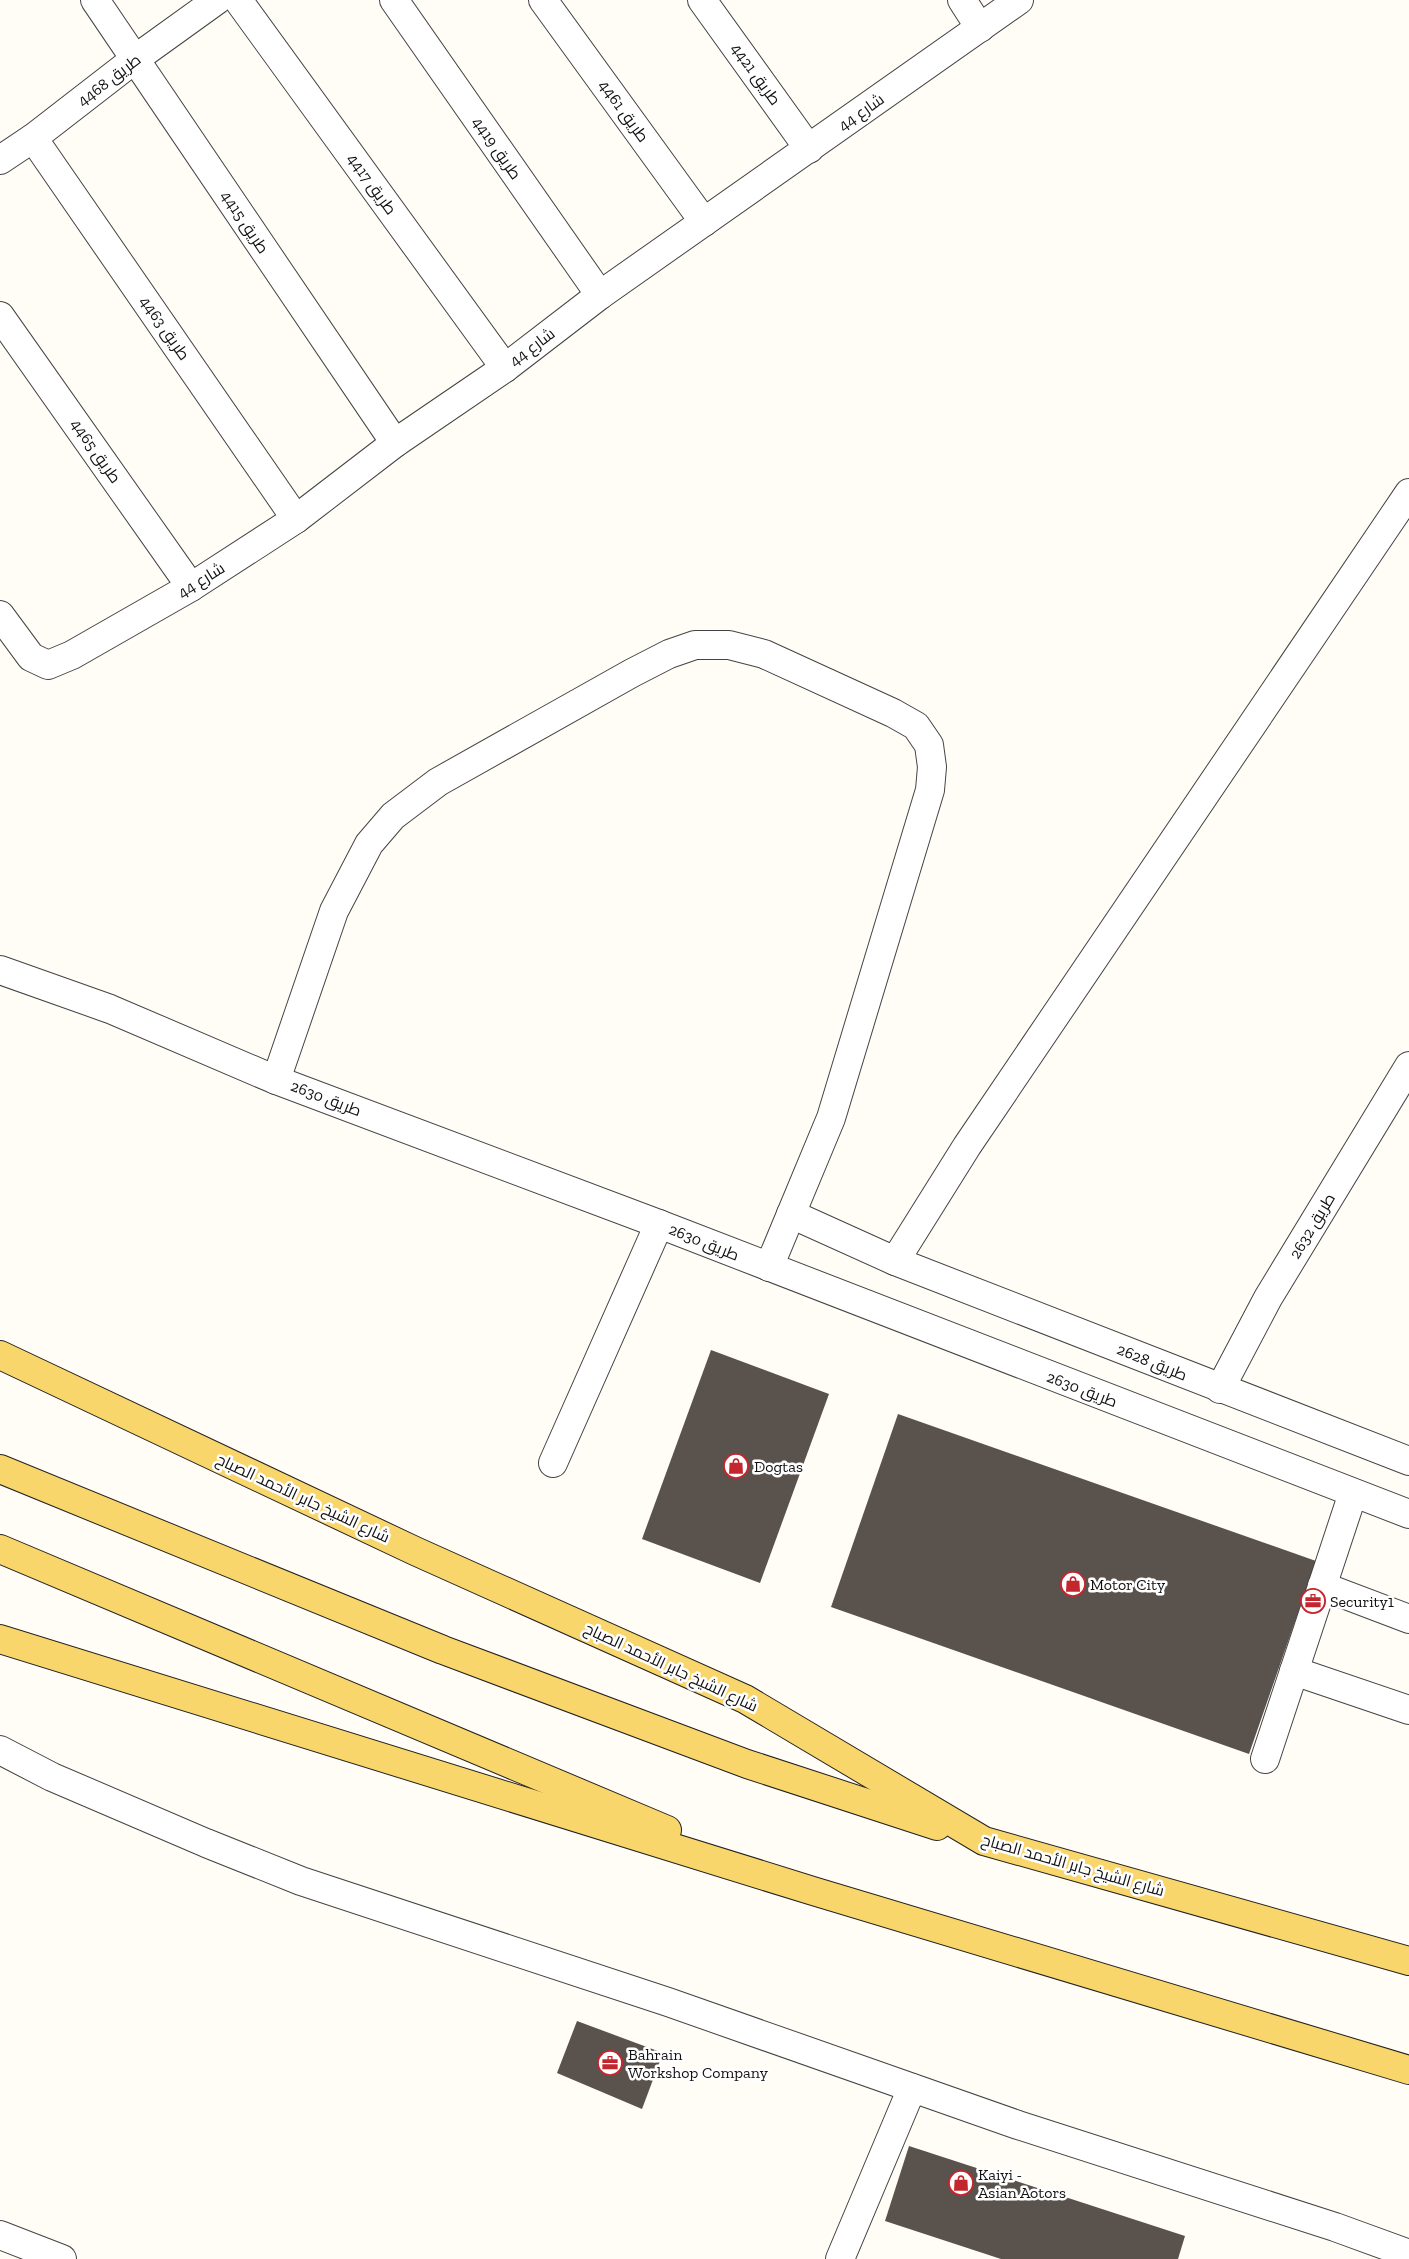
<svg xmlns="http://www.w3.org/2000/svg" width="1409" height="2259" font-family="'Zilla Slab',Cairo,serif">
  <style>
    .building { fill: #5a524d }
    .lines { fill: none; stroke-linecap: round; stroke-linejoin: round }
    .minor-casing { stroke: #444; stroke-width: 30 }
    .major-casing { stroke: #222; stroke-width: 30 }
    .minor { stroke: #fff; stroke-width: 28 }
    .major { stroke: #f9d66b; stroke-width: 28 }
    .labels { text-anchor: middle; dominant-baseline: central; stroke-width: 5; stroke-linejoin: round; paint-order: stroke }
    .street-label { font-size: 16px; fill: #111; stroke: #fff }
    .poi-label { font-size: 16px; fill: #111; stroke: #fff; text-anchor: start }
  </style>
  <rect width="100%" height="100%" fill="#fffdf5"/>
  <g class="building">
    <polygon points="711,1350 829,1394 760,1583 642,1539"/>
    <polygon points="898,1414 1316,1561 1249,1754 831,1607"/>
    <polygon points="577,2021 663,2053 642,2109 557,2073"/>
    <polygon points="909,2146 1185,2236 1178,2259 1001,2259 885,2221"/>
  </g>
  <g class="lines">
    <defs>
      <g id="minor">
        <polyline points="95,0 395,443"/>
        <polyline points="238,0 505,368"/>
        <polyline points="394,0 600,295"/>
        <polyline points="543,0 704,222"/>
        <polyline points="702,0 809,149"/>
        <polyline points="962,0 980,28"/>
        <polyline points="33,138 296,519"/>
        <polyline points="0,160 33,138 135,59 217,0"/>
        <polyline points="0,316 191,587"/>
        <polyline points="0,615 31,657 48,665 72,655 191,587 296,519 395,443 505,368 600,295 1019,0"/>
        <polyline points="0,970 110,1009 276,1080 659,1224 1409,1514"/>
        <polyline points="276,1080 334,911 369,844 393,816 438,782 632,673 669,654 695,645 729,645 764,654 893,713 916,726 929,745 932,767 930,790 831,1118 769,1267"/>
        <polyline points="791,1214 895,1261 1409,1461"/>
        <polyline points="895,1261 967,1146 1409,493"/>
        <polyline points="1220,1389 1268,1298 1409,1066"/>
        <polyline points="553,1463 659,1224"/>
        <polyline points="1322,1586 1409,1619"/>
        <polyline points="1294,1671 1409,1710"/>
        <polyline points="0,1750 52,1777 206,1843 301,1881 668,2002 1018,2125 1335,2227 1409,2254"/>
        <polyline points="1265,1759 1353,1493"/>
        <polyline points="0,2235 62,2259"/>
        <polyline points="840,2259 912,2088"/>
      </g>
      <g id="major">
        <polyline points="0,1355 415,1551 745,1699 984,1841 1409,1961"/>
        <polyline points="0,1469 443,1650 747,1764 937,1826"/>
        <polyline points="0,1549 667,1830"/>
        <polyline points="0,1639 813,1891 1409,2070"/>
      </g>
    </defs>
    <use href="#minor" class="minor-casing"/>
    <use href="#major" class="major-casing"/>
    <use href="#minor" class="minor"/>
    <use href="#major" class="major"/>
  </g>
  <defs>
    <symbol id="shop-ring" viewBox="-11 -11 22 22"><circle r="9.5" fill="#fff" stroke="#c4262e" stroke-width="1.5"/><path d="M-5-2.5h2.3a2.7 3.5 0 0 1 5.4 0H5L5.5 6h-11ZM-1.5-2.5h3a1.5 2.3 0 0 0-3 0Z" fill="#c4262e"/></symbol>
    <symbol id="office-ring" viewBox="-11 -11 22 22"><circle r="9.5" fill="#fff" stroke="#c4262e" stroke-width="1.5"/><path d="M-6-3h4V-5.5h4V-3h4V5H-6ZM-1-4.5V-3h2v-1.5ZM-6 0V1H6V0Z" fill="#c4262e"/></symbol>
  </defs>
  <g fill-rule="evenodd">
    <use href="#shop-ring" x="722" y="1452" width="28" height="28"/>
    <use href="#shop-ring" x="1059" y="1570" width="28" height="28"/>
    <use href="#office-ring" x="1299" y="1587" width="28" height="28"/>
    <use href="#office-ring" x="596" y="2049" width="28" height="28"/>
    <use href="#shop-ring" x="947" y="2169" width="28" height="28"/>
  </g>
  <g class="labels">
    <g class="street-label">
      <text transform="translate(756 74) rotate(54)">طريق 4421</text>
      <text transform="translate(109 80) rotate(-37)">طريق 4468</text>
      <text transform="translate(624 111) rotate(54)">طريق 4461</text>
      <text transform="translate(861 112) rotate(-35)">شارع 44</text>
      <text transform="translate(497 148) rotate(55)">طريق 4419</text>
      <text transform="translate(372 184) rotate(54)">طريق 4417</text>
      <text transform="translate(245 222) rotate(56)">طريق 4415</text>
      <text transform="translate(165 328) rotate(55)">طريق 4463</text>
      <text transform="translate(532 347) rotate(-37)">شارع 44</text>
      <text transform="translate(96 451) rotate(55)">طريق 4465</text>
      <text transform="translate(201 580) rotate(-32)">شارع 44</text>
      <text transform="translate(326 1098) rotate(21)">طريق 2630</text>
      <text transform="translate(1312 1226) rotate(-59)">طريق 2632</text>
      <text transform="translate(704 1242) rotate(22)">طريق 2630</text>
      <text transform="translate(1152 1362) rotate(22)">طريق 2628</text>
      <text transform="translate(1082 1389) rotate(21)">طريق 2630</text>
      <text transform="translate(303 1498) rotate(25)">شارع الشيخ جابر الأحمد الصباح</text>
      <text transform="translate(671 1667) rotate(25)">شارع الشيخ جابر الأحمد الصباح</text>
      <text transform="translate(1073 1865) rotate(16)">شارع الشيخ جابر الأحمد الصباح</text>
    </g>
    <g class="poi-label">
      <text x="754" y="1466">Dogtas</text>
      <text x="1090" y="1584">Motor City</text>
      <text x="1330" y="1601">Security1</text>
      <text x="628" y="2054">Bahrain<tspan x="628" dy="18">Workshop Company</tspan></text>
      <text x="978" y="2174">Kaiyi -<tspan x="978" dy="18">Asian Aotors</tspan></text>
    </g>
  </g>
</svg>
